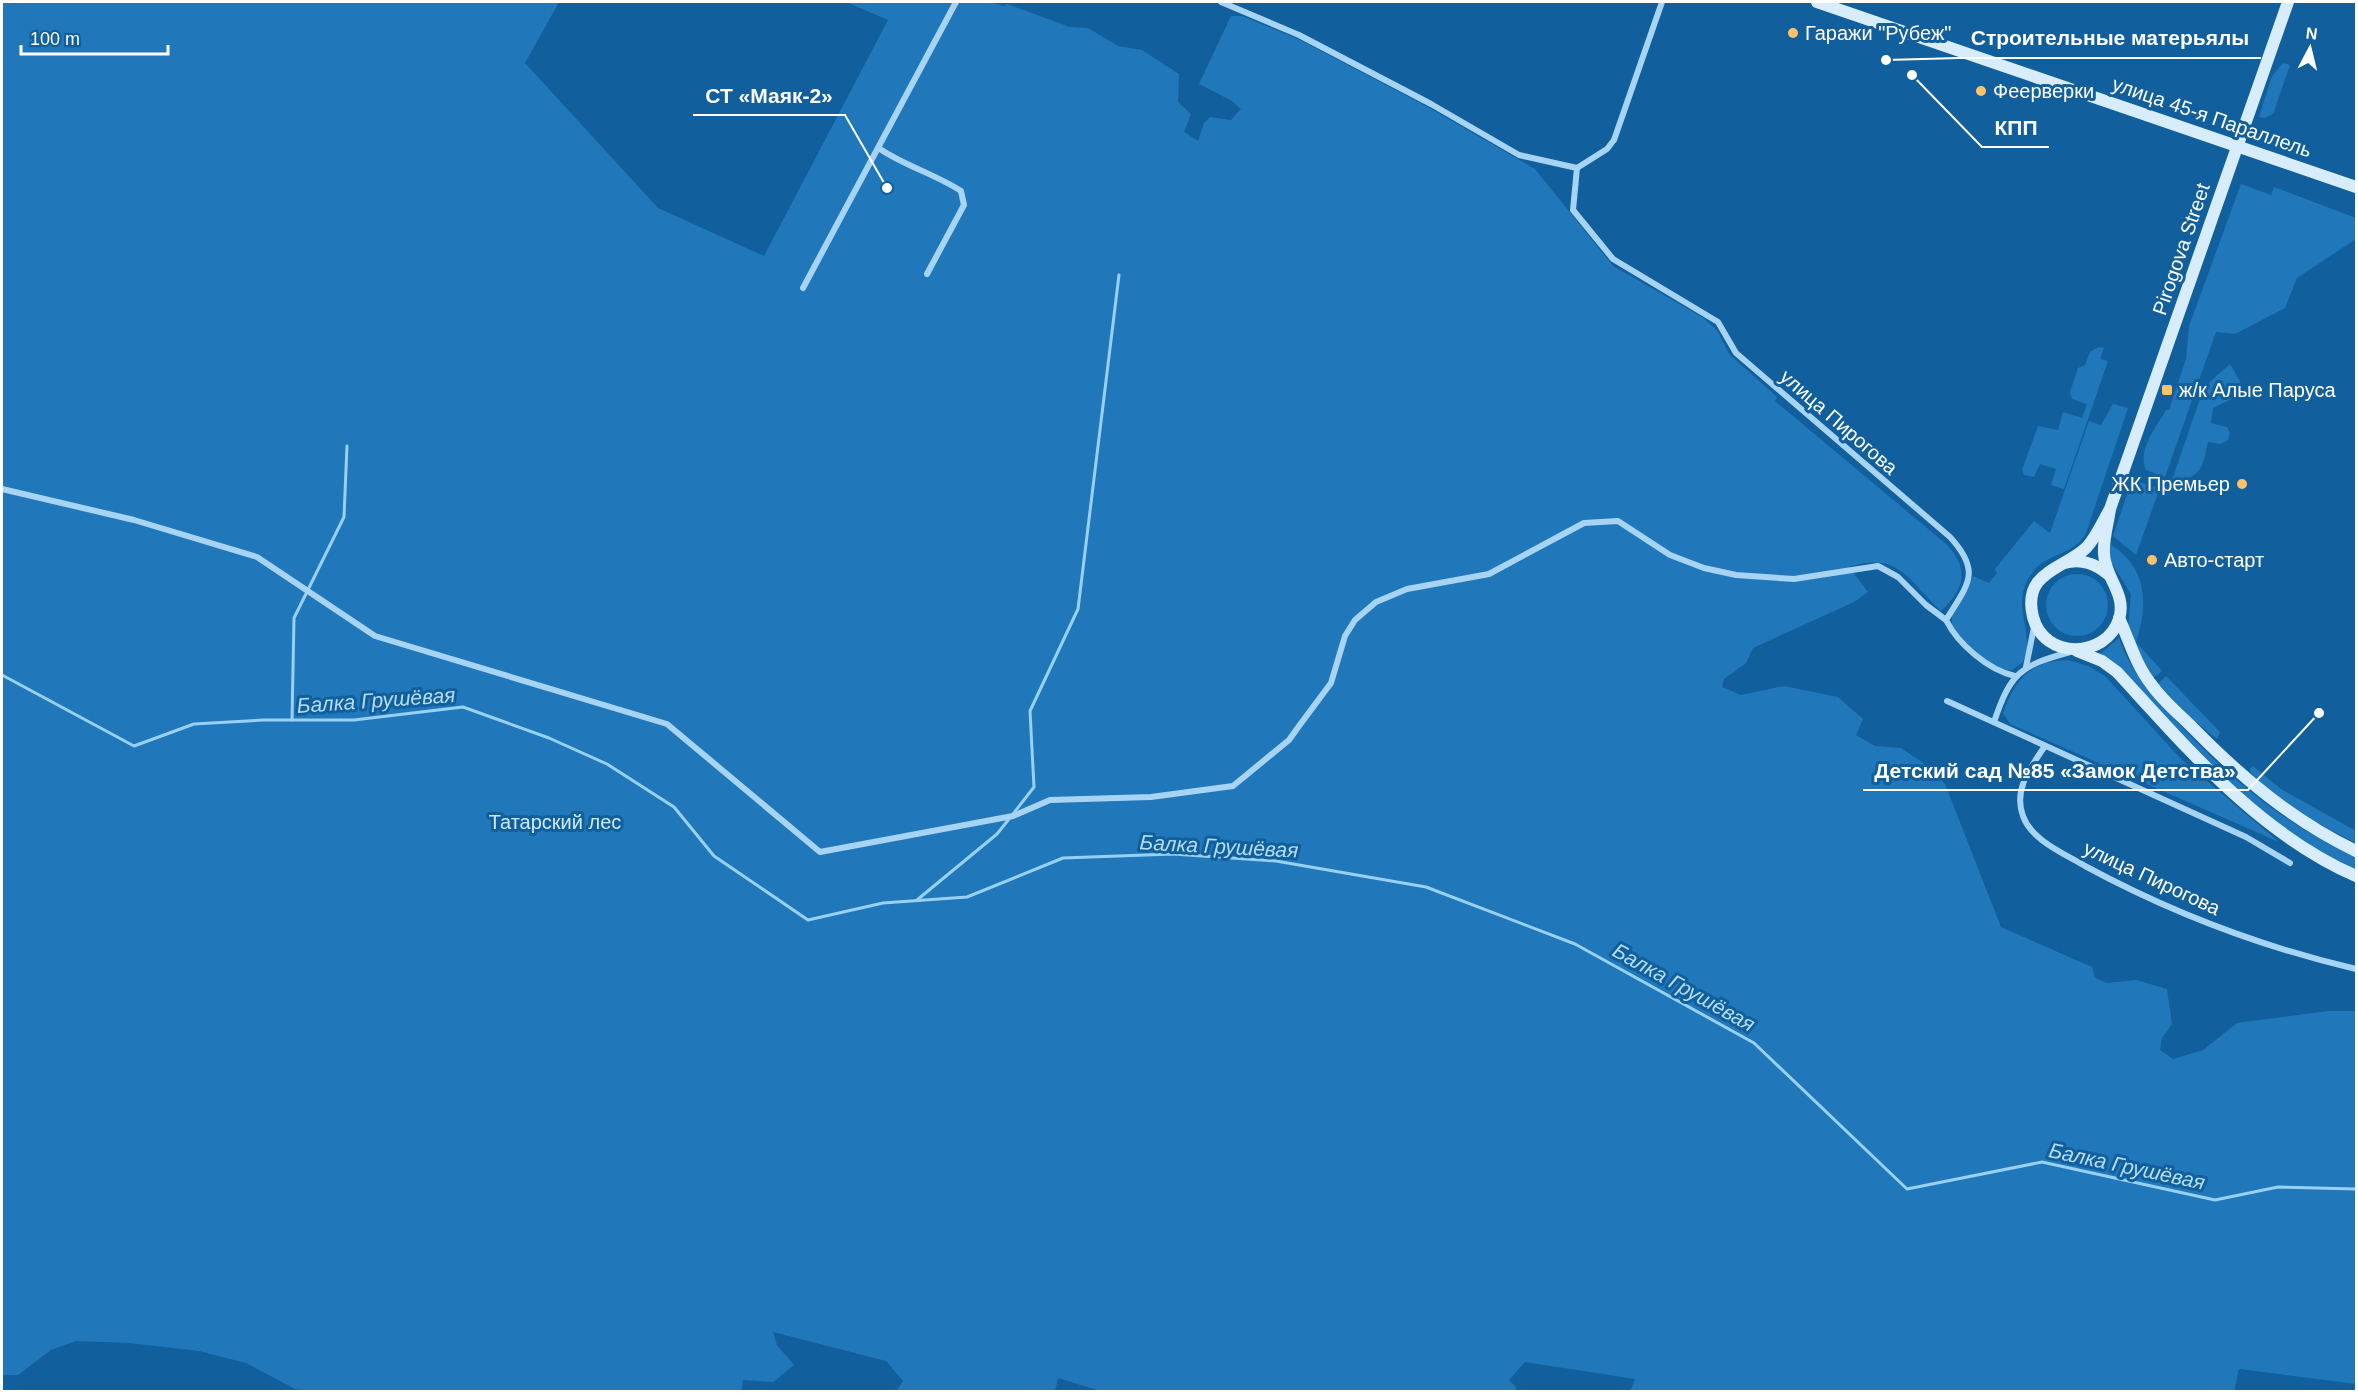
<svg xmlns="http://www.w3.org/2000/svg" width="2358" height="1393" font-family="Helvetica,sans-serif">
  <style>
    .green { fill: #2078bb }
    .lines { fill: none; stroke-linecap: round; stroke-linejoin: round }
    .stream { stroke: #98d0f8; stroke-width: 3 }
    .street { stroke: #a7d3f5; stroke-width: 6 }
    .secondary { stroke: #d7ecfd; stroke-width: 12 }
    .poi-dot { fill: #ffc26a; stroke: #115f9d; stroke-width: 2 }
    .labels { text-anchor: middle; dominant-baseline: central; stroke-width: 6; stroke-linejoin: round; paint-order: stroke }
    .poi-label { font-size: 20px; fill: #fff; stroke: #115f9d; text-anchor: start }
    .street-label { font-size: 20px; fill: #fff; stroke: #115f9d }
    .park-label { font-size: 20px; fill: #cfeafe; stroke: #115f9d }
    .water-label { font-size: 21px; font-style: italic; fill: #b3ddfb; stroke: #115f9d }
    .leader { fill: none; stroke: #fff; stroke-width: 2 }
    .callout-dot { fill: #fff; stroke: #115f9d; stroke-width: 2 }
    .callout-label { font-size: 21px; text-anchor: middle; font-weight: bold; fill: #fff; stroke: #115f9d; stroke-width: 6; stroke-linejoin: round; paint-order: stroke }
  </style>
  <rect width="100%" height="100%" fill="#115f9d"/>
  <g class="green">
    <path d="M 2,2 L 559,2 L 525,63 L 658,208 L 764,256 L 888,20 L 846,2 L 991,2 L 1003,6 L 1007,4 L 1070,27 L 1088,28 L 1118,46 L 1142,50 L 1179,74 L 1178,102 L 1191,114 L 1184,132 L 1198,141 L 1204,123 L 1210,117 L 1231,120 L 1241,109 L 1232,101 L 1199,84 L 1231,16 L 1242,16 L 1298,39 L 1426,106 L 1535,169 L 1613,266 L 1702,317 L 1717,330 L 1729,354 L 1777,397 L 1775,401 L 1946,544 C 1970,569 1965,588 1941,611 C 1908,580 1899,551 1849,567 L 1868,592 L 1854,602 L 1753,648 L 1746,663 L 1724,679 L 1722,687 L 1741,695 L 1784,686 L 1838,697 L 1863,719 L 1856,735 L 1875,746 L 1901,748 L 1925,764 L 1945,784 L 2001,927 L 2092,967 L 2095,978 L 2107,983 L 2136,980 L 2167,989 L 2172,1024 L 2162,1038 L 2160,1050 L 2173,1059 L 2203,1050 L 2237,1023 L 2329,1011 L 2356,1011 L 2356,1384 L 2239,1369 L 2234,1392 L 1630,1392 L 1635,1379 L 1525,1362 L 1509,1380 L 1516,1387 L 1516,1392 L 1104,1392 L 1058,1378 L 1055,1391 L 896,1392 L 903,1381 L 886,1361 L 773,1332 L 777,1345 L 794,1365 L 773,1382 L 743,1380 L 741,1391 L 311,1391 L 295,1389 L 246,1363 L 199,1351 L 129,1343 L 76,1341 L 51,1350 L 18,1375 L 2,1375 Z"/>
    <polygon points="2283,63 2290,65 2273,114 2264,118 2259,117 2272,76"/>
    <path d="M 2241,184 L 2271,195 L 2274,187 L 2356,218 L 2356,239 L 2297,278 L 2285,308 L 2235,334 L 2216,332 L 2165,477 L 2146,470 C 2137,451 2156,427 2166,410 L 2169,410 L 2186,359 L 2189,326 Z"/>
    <polygon points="2099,347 2104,348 2100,359 2108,361 2064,489 2051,485 2056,469 2040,464 2034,477 2024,475 2022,470 2038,426 2058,430 2063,412 2082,418 2087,404 2072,399 2070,392 2078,368 2085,365 2090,352"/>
    <path d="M 2230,364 L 2246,392 L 2213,408 L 2211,423 L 2227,427 L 2230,433 L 2228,440 L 2221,444 L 2208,442 C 2204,459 2204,474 2185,479 L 2185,482 L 2172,480 L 2204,387 Z"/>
    <path d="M 2113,404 L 2128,408 L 2086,533 C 2071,561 2039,549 2025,586 C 2015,612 2035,637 2023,662 L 2012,670 C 1988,672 1965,642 1952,626 L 1952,613 L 1973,576 L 1989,583 L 1997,573 L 1995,569 L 2034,521 L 2050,533 L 2089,421 L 2101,425 Z"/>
    <polygon points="2136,481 2156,487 2158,493 2136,555 2113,536 2131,483"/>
    <path d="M 2110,544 C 2147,567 2149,604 2136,642 L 2162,671 L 2153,678 L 2128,630 L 2131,594 L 2110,560 Z"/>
    <circle cx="2077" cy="605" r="31"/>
    <path d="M 2119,638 C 2131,674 2154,697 2179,724 C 2235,783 2282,822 2356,858 L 2356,871 L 2312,849 L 2234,790 L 2114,663 L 2100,654 Z"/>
    <path d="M 2068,660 L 2088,666 L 2105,676 L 2181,759 L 2279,842 L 2010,724 L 2003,713 C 2015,679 2031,661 2068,660 Z"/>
    <polygon points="2166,676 2220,732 2217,739 2192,719 2158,684"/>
    <path d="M 2253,766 L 2281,789 L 2356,831 L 2356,843 C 2317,823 2278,805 2249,770 Z"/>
  </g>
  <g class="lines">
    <g class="stream">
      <polyline points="2,675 134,746 194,724 264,720 354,720 463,707 549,738 607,764 674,807 714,856 808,920 883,903 967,897 1063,858 1173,854 1276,861 1426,887 1575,944 1754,1043 1907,1189 2042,1162 2215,1200 2278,1187 2356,1189"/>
      <polyline points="292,720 294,618 344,517 347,446"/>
      <polyline points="1013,814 1034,787 1030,711 1078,609 1119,275"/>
      <polyline points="917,900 997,834 1009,819"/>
    </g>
    <g class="street">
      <polyline points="1221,2 1299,35 1431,104 1519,155 1577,168 1607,149 1614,140 1662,2"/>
      <path d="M 880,149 C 905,166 935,174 961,191 L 964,205 L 927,274"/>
      <path d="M 1577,168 L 1573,210 L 1613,259 L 1718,322 L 1736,353 L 1950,537 C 1982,572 1968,584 1946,620 C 1958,644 1988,670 2015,676"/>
      <polyline points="803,288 956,2"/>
      <polyline points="2,489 134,520 257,557 375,636 667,724 820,852 1013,816 1050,800 1151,797 1233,786 1289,740 1299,726 1331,683 1345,636 1355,620 1376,602 1407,589 1489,574 1584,523 1618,521 1670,555 1704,568 1736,575 1794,579 1878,566 1898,577 1926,605 1946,620"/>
      <polyline points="2026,667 2034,627"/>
      <polyline points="1947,701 2246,837 2290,863"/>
      <path d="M 1994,722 C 2011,672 2020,666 2070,652"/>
      <path d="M 2045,746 C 2031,767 2013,789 2023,816 C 2031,840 2065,854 2085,866 C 2170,912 2262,947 2356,969"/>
    </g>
    <g class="secondary">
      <polyline points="1817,2 2356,187"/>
      <path d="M 2110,509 C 2103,521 2096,538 2086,548 C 2062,570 2022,572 2033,617 C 2044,660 2106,659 2119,619 C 2127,594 2105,578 2104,554 C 2103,539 2108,524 2110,509 L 2288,2"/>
      <path d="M 2064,563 C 2082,558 2096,564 2109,575"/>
      <path d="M 2119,618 C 2129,640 2136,665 2151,684 C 2162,700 2179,714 2192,727 C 2242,778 2292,820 2356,851"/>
      <path d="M 2077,651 L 2102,661 L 2117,672 C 2188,749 2258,833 2356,876"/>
    </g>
  </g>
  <g class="poi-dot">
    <circle cx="1793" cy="33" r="6"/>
    <circle cx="1981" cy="91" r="6"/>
    <rect x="2161" y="384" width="12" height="12" rx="3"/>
    <circle cx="2242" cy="484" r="6"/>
    <circle cx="2152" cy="560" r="6"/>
  </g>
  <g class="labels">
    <g class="poi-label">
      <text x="1805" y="33">Гаражи "Рубеж"</text>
      <text x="1993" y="91">Феерверки</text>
      <text x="2179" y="390">ж/к Алые Паруса</text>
      <text x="2230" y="484" text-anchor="end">ЖК Премьер</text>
      <text x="2164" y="560">Авто-старт</text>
    </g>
    <g class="street-label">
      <text transform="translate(2212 117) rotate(19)">улица 45-я Параллель</text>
      <text transform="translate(2181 249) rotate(-71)">Pirogova Street</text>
      <text transform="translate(1839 422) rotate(41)">улица Пирогова</text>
      <text transform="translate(2152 878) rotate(25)">улица Пирогова</text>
    </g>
    <g class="park-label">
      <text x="555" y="822">Татарский лес</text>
    </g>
    <g class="water-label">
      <text transform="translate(376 700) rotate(-4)">Балка Грушёвая</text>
      <text transform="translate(1219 846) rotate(3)">Балка Грушёвая</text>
      <text transform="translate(1684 987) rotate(29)">Балка Грушёвая</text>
      <text transform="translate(2127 1166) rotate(12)">Балка Грушёвая</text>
    </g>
  </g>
  <path class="leader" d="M1886 60L1959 58H2261M887 188L845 115H693M1912 75L1982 147H2049M2319 713L2248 790H1863"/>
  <g class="callout-dot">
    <circle cx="1886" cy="60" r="6"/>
    <circle cx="887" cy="188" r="6"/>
    <circle cx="1912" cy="75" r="6"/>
    <circle cx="2319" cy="713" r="6"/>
  </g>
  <g class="callout-label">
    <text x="2110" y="45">Строительные матерьялы</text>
    <text x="769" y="103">СТ «Маяк-2»</text>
    <text x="2016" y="135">КПП</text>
    <text x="2055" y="778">Детский сад №85 «Замок Детства»</text>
  </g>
  <rect width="2358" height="1393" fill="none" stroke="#ffffff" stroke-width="6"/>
  <g transform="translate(2310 48) rotate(7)" stroke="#115f9d" stroke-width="4.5" paint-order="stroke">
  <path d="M0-4.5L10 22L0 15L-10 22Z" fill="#ffffff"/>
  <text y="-9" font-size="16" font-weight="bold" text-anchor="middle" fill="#ffffff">N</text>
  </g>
  <path d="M21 45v9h147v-9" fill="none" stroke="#ffffff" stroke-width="3"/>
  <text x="30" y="45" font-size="18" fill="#ffffff" stroke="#115f9d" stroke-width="4.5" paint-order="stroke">100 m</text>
</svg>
